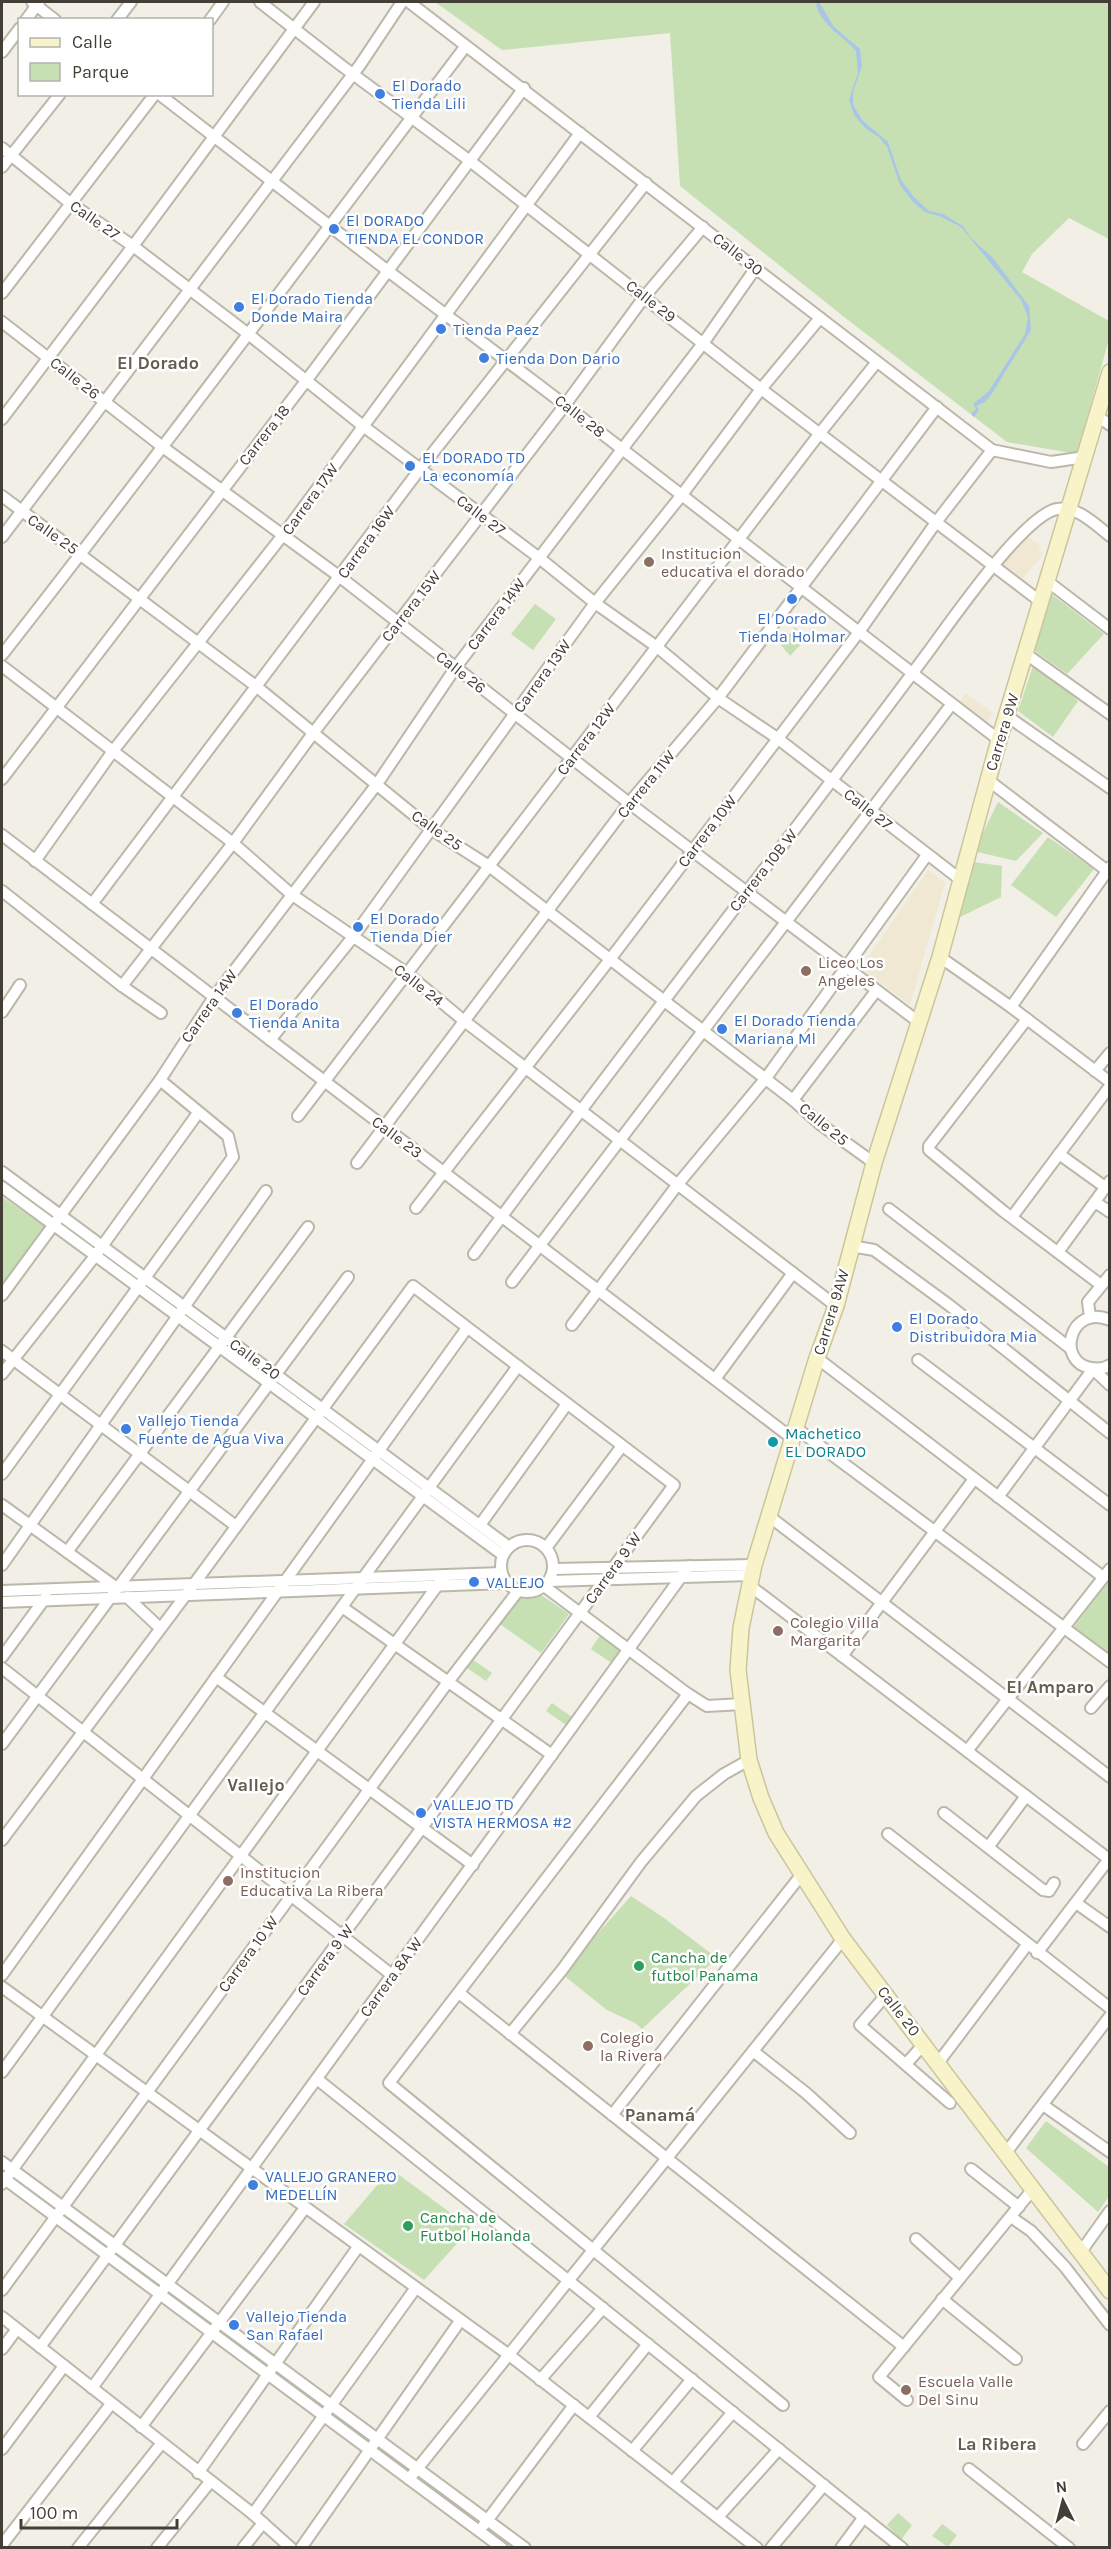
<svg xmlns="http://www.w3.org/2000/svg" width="1111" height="2549" font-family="Karla,sans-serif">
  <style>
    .commercial { fill: #f0e8d3 }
    .green { fill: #c6e0b3 }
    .water { fill: #a9c5e7 }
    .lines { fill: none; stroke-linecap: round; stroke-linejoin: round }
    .street-casing { stroke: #bbb7aa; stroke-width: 14 }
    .secondary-casing { stroke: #cbc59b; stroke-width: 18 }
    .street { stroke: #fff; stroke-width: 10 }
    .secondary { stroke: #f8f3c9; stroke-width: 15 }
    .shop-dot { fill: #3f7fe0; stroke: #fff; stroke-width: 2 }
    .education-dot { fill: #8d6e63; stroke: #fff; stroke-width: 2 }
    .culture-dot { fill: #0f9aa8; stroke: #fff; stroke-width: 2 }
    .leisure-dot { fill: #2e9e5b; stroke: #fff; stroke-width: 2 }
    .labels { text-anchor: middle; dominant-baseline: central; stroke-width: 5; stroke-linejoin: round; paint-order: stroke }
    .shop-label { font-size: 16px; fill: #366cbe; stroke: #fff; text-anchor: start }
    .street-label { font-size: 16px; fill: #433f36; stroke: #fff }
    .education-label { font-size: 16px; fill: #785e54; stroke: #fff; text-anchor: start }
    .culture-label { font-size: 16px; fill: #0d838f; stroke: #fff; text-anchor: start }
    .leisure-label { font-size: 16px; fill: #27864d; stroke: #fff; text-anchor: start }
    .neighbourhood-label { font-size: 18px; font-weight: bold; fill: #645e4f; stroke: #fff }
  </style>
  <rect width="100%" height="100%" fill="#f1efe6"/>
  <g class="commercial">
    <polygon points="1025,535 1040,545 1038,549 1043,554 1022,580 1001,564"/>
    <polygon points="966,693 993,713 987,722 960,702"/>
    <polygon points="928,870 945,882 910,1005 861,968"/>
  </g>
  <g class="green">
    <polygon points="435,2 1109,2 1109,239 1069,218 1032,254 1022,272 1109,321 1109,339 1077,454 1007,442 848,320 680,186 670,33 502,50"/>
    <polygon points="1046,590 1104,634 1067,674 1035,651 1029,650"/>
    <polygon points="535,604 556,619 533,650 511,634"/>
    <polygon points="795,627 806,639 790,656 781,645"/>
    <polygon points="1035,660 1078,701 1053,737 1018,711"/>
    <polygon points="998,802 1043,833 1016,861 969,850 977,845"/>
    <polygon points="1048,837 1094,869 1056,917 1011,885"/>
    <polygon points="974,862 1002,866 1001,897 956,919"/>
    <polygon points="2,1197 46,1227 2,1287"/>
    <polygon points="1109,1581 1109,1653 1074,1627"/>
    <polygon points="541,1595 569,1614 541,1653 497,1622 516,1598 529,1598"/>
    <polygon points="601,1634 623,1649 613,1664 591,1649"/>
    <polygon points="469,1657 492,1673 486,1681 463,1665"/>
    <polygon points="552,1703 572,1717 566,1725 546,1711"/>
    <polygon points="631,1896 664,1918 717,1958 642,2029 635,2023 607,2010 562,1974"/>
    <polygon points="1046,2121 1109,2167 1109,2196 1098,2212 1026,2148"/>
    <polygon points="391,2169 471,2228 424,2280 344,2224"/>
    <polygon points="898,2513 912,2525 901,2540 887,2525"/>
    <polygon points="942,2524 957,2535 948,2547 932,2536"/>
  </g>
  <path class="water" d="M 816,2 L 819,2 L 834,27 L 860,49 L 862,66 L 853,92 L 853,105 L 863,121 L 888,142 L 901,180 L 914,197 L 929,211 L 943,214 L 963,226 L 971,238 L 993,258 L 1029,306 L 1031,330 L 991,395 L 985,402 L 976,406 L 979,410 L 974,417 L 971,414 L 976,409 L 973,404 L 989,391 L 1025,334 L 1028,317 L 1021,300 L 961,227 L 939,216 L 925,212 L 913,202 L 900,185 L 887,147 L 879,137 L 866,129 L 854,115 L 849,100 L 858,73 L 856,51 C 844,36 818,24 816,2 Z"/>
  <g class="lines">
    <defs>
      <g id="street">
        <polyline points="32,2 55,20"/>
        <polyline points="260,2 342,66 470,161 761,389 1041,602"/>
        <polyline points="409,2 992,450 1051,462 1085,457"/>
        <polyline points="26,20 39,2"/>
        <polyline points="117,20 131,2"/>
        <polyline points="210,20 223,2"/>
        <polyline points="2,52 20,28"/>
        <polyline points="159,94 388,271 565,405 999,740"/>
        <polyline points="2,148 70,203 133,246 247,333 363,426 538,557 595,603 657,647 718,698 777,738 961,880"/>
        <polyline points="2,167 60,94"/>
        <polyline points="2,293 155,94"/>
        <polyline points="2,322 164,448 340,577 629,803 920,1023"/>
        <polyline points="1096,415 1110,425"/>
        <polyline points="2,419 133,246 314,2"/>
        <polyline points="2,496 257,687 431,829 489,866 793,1100 820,1124 874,1163"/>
        <polyline points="2,537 360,65 402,2"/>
        <polyline points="1047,581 1110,629"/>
        <polyline points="1026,654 1110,714"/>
        <path d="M 2,655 C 159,455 311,250 465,47"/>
        <polyline points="2,666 233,843 291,894 408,974 463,1020 836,1306"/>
        <polyline points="1007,716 1110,788"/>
        <polyline points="2,779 306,381 524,88"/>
        <polyline points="988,780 1110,873"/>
        <polyline points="2,835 793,1439"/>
        <polyline points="35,861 113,751 283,535 580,133"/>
        <polyline points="2,891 122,986 161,1013"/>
        <polyline points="92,904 420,469 646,183"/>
        <polyline points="940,957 1011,1007 1110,1082"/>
        <polyline points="122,986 233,843 314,732 565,405 645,296 703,227"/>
        <polyline points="1011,1007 1110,867"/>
        <polyline points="2,1012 20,985"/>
        <polyline points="1027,1019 929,1146 929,1150 1003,1211 1101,1285"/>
        <polyline points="270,1040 353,937 595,603 681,496 761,389 820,318"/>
        <polyline points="1095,1071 1110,1053"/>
        <polyline points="793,1100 876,991"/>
        <polyline points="298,1116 820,433 876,363"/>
        <polyline points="1059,1154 1105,1187"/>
        <polyline points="357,1163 629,803 718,698 937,407"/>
        <polyline points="2,1172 509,1547"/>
        <polyline points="2,1187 503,1555"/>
        <polyline points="1095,1202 1110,1212"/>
        <polyline points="416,1208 611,958 859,632 937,521 992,450"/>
        <polyline points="889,1209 1070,1348"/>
        <polyline points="1012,1217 1110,1086"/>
        <polyline points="851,1246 874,1250 949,1305 1110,1433"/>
        <polyline points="1058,1252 1110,1181"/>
        <path d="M 474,1254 C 623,1051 779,853 929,651 C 951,621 1024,515 1057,509 C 1076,505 1096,525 1110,536"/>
        <polyline points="512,1282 951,705"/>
        <polyline points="2,1295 160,1080 214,997 377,784 456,667 704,342 755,269"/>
        <polyline points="1090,1317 1088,1302 1110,1275"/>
        <path d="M 1110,1320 C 1070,1303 1055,1362 1091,1368 C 1097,1369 1104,1369 1110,1365"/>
        <polyline points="572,1325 678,1184 766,1078 927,855"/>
        <polyline points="2,1351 236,1526"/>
        <polyline points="817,1358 1103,1577"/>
        <polyline points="918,1360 1110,1505"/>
        <polyline points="2,1374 95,1256 198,1113"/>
        <polyline points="715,1379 793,1273"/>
        <polyline points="796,1428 1110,1662"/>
        <polyline points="2,1474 233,1157 228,1136 160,1080"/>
        <polyline points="998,1497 1093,1369 1110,1385"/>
        <polyline points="2,1505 117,1588"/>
        <polyline points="770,1517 1110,1777"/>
        <polyline points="480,1525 567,1404"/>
        <circle cx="527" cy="1566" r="26"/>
        <polyline points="546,1548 622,1446"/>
        <polyline points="67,1552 308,1227"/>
        <polyline points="2,1565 266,1191"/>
        <polyline points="553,1569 754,1565"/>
        <polyline points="549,1581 751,1575"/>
        <polyline points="749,1585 1110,1860"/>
        <polyline points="544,1586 688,1694 707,1706 742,1704"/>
        <polyline points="2,1591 501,1573"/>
        <polyline points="127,1597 160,1628"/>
        <polyline points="2,1602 506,1583"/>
        <polyline points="342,1607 552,1755"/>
        <polyline points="842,1656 974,1479"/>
        <polyline points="2,1657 46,1597"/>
        <polyline points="2,1668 392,1975"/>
        <polyline points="216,1677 473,1865"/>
        <polyline points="688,1694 389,2083 783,2405"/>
        <polyline points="1091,1708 1110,1686"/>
        <polyline points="2,1744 348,1277"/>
        <polyline points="967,1751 1110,1569"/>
        <polyline points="944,1813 1043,1890 1049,1891 1054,1883"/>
        <polyline points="888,1834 1110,2008"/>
        <polyline points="2,1840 194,1584 413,1286 674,1485 40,2347"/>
        <polyline points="989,1846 1026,1796"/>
        <polyline points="1076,1903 1110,1927"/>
        <polyline points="1037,1953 1109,1859"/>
        <polyline points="2,1975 467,1328"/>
        <polyline points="2,1987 509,2355 757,2548"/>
        <polyline points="459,1993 904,2347"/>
        <polyline points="887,1994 860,2025 950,2103"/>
        <polyline points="510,2034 562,1970 641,1862 696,1796 724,1774 749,1760"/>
        <polyline points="753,2051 806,2093 850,2133"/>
        <polyline points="938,2063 1027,1945"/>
        <polyline points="906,2064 924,2044"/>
        <polyline points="2,2072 518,1366"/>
        <polyline points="317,2079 902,2548"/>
        <polyline points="1043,2105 1110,2152"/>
        <polyline points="612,2115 802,1874"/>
        <polyline points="1005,2154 1110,2016"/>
        <polyline points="2,2162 525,2548"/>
        <polyline points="971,2169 1019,2207"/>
        <polyline points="2,2177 502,2548"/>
        <polyline points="2,2184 445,1575"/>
        <polyline points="1011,2217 1031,2231 1065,2267 1110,2325"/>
        <polyline points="916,2239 960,2278"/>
        <polyline points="1080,2253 1110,2211"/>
        <polyline points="2,2290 448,1682 518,1591"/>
        <polyline points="942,2299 1016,2359"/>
        <polyline points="2,2317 253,2514 291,2548"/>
        <polyline points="2,2349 17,2329"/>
        <polyline points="540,2380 603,2308"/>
        <polyline points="92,2388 689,1566"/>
        <polyline points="907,2400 879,2377 1033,2189"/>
        <polyline points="589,2417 648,2344"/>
        <polyline points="141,2427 305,2208"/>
        <polyline points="1083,2444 1110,2411"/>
        <polyline points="2,2449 64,2366"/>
        <polyline points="632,2451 692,2379"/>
        <polyline points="969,2469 1069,2548"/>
        <polyline points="198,2473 358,2247"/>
        <polyline points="409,2479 843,1939"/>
        <polyline points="673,2482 733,2412"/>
        <polyline points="253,2514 415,2289"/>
        <polyline points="718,2517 779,2449"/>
        <polyline points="483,2526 574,2405"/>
        <polyline points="2,2545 111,2404"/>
        <polyline points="78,2548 161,2444"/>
        <polyline points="157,2548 210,2482"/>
        <polyline points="243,2548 263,2523"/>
        <polyline points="301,2548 460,2321"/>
        <polyline points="771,2548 824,2485"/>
        <polyline points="841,2548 864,2517"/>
      </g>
      <polyline id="secondary" points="1110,372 999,740 940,957 874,1163 836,1306 817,1358 754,1565 741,1628 738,1670 749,1760 761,1798 776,1833 843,1939 1110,2291"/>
    </defs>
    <use href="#street" class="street-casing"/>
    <use href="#secondary" class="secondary-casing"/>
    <use href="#street" class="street"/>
    <use href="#secondary" class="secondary"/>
  </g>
  <g class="shop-dot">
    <circle cx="380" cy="94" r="6"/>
    <circle cx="334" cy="229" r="6"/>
    <circle cx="239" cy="307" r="6"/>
    <circle cx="441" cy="329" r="6"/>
    <circle cx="484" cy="358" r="6"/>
    <circle cx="410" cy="466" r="6"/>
    <circle cx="792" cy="599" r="6"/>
    <circle cx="358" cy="927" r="6"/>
    <circle cx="237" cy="1013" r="6"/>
    <circle cx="722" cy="1029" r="6"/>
    <circle cx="897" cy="1327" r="6"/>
    <circle cx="126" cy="1429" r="6"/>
    <circle cx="474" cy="1582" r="6"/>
    <circle cx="421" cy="1813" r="6"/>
    <circle cx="253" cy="2185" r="6"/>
    <circle cx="234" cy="2325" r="6"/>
  </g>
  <g class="education-dot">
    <circle cx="649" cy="562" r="6"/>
    <circle cx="806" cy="971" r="6"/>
    <circle cx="778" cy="1631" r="6"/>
    <circle cx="228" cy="1881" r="6"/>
    <circle cx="588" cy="2046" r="6"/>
    <circle cx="906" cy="2390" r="6"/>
  </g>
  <circle class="culture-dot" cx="773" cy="1442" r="6"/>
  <g class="leisure-dot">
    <circle cx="639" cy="1966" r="6"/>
    <circle cx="408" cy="2226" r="6"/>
  </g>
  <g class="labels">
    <g class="shop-label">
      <text x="392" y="85">El Dorado<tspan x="392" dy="18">Tienda Lili</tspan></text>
      <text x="346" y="220">El DORADO<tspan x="346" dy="18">TIENDA EL CONDOR</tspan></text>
      <text x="251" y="298">El Dorado Tienda<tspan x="251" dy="18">Donde Maira</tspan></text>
      <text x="453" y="329">Tienda Paez</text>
      <text x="496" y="358">Tienda Don Dario</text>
      <text x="422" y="457">EL DORADO TD<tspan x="422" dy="18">La economía</tspan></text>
      <text x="792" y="618" text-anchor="middle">El Dorado<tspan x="792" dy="18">Tienda Holmar</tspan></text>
      <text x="370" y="918">El Dorado<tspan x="370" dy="18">Tienda Dier</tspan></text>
      <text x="249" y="1004">El Dorado<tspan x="249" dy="18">Tienda Anita</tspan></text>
      <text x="734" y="1020">El Dorado Tienda<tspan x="734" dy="18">Mariana Ml</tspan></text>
      <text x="909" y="1318">El Dorado<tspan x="909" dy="18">Distribuidora Mia</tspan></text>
      <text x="138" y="1420">Vallejo Tienda<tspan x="138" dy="18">Fuente de Agua Viva</tspan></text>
      <text x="486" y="1582">VALLEJO</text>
      <text x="433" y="1804">VALLEJO TD<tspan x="433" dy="18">VISTA HERMOSA #2</tspan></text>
      <text x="265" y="2176">VALLEJO GRANERO<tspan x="265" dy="18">MEDELLÍN</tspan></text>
      <text x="246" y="2316">Vallejo Tienda<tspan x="246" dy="18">San Rafael</tspan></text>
    </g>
    <g class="street-label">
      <text transform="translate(95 220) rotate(35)">Calle 27</text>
      <text transform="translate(738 254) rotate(38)">Calle 30</text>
      <text transform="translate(651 301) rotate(38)">Calle 29</text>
      <text transform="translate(75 378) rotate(38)">Calle 26</text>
      <text transform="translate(580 416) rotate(38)">Calle 28</text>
      <text transform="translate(264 435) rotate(-52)">Carrera 18</text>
      <text transform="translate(310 499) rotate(-54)">Carrera 17W</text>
      <text transform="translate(481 515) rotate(37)">Calle 27</text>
      <text transform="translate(53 534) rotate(35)">Calle 25</text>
      <text transform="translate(366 542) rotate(-54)">Carrera 16W</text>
      <text transform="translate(411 606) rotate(-52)">Carrera 15W</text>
      <text transform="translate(496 614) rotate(-53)">Carrera 14W</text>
      <text transform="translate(461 672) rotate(38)">Calle 26</text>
      <text transform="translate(542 676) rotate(-54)">Carrera 13W</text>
      <text transform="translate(1002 732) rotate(-73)">Carrera 9W</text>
      <text transform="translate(586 739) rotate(-53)">Carrera 12W</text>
      <text transform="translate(646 784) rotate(-51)">Carrera 11W</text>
      <text transform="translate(868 809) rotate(38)">Calle 27</text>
      <text transform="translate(437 830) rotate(35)">Calle 25</text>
      <text transform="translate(707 831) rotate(-53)">Carrera 10W</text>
      <text transform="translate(763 870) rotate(-52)">Carrera 10B W</text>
      <text transform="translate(419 985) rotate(38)">Calle 24</text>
      <text transform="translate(209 1006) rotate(-55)">Carrera 14W</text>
      <text transform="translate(824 1124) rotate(39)">Calle 25</text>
      <text transform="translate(397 1137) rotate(37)">Calle 23</text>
      <text transform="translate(831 1312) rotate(-73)">Carrera 9AW</text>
      <text transform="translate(255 1359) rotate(36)">Calle 20</text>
      <text transform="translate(613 1568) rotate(-54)">Carrera 9 W</text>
      <text transform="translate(248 1954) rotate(-54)">Carrera 10 W</text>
      <text transform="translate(325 1960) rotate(-54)">Carrera 9 W</text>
      <text transform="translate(391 1977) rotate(-54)">Carrera 8A W</text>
      <text transform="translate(899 2011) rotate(52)">Calle 20</text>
    </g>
    <g class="education-label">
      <text x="661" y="553">Institucion<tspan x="661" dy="18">educativa el dorado</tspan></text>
      <text x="818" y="962">Liceo Los<tspan x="818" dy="18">Angeles</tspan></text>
      <text x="790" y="1622">Colegio Villa<tspan x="790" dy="18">Margarita</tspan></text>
      <text x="240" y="1872">Institucion<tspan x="240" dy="18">Educativa La Ribera</tspan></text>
      <text x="600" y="2037">Colegio<tspan x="600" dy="18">la Rivera</tspan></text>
      <text x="918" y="2381">Escuela Valle<tspan x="918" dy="18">Del Sinu</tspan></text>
    </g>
    <g class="culture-label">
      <text x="785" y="1433">Machetico<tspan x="785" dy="18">EL DORADO</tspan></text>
    </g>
    <g class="leisure-label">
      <text x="651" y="1957">Cancha de<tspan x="651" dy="18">futbol Panama</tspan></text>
      <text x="420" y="2217">Cancha de<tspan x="420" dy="18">Futbol Holanda</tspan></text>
    </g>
    <g class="neighbourhood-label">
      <text x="158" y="363">El Dorado</text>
      <text x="1050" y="1687">El Amparo</text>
      <text x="256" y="1785">Vallejo</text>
      <text x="660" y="2115">Panamá</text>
      <text x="997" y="2444">La Ribera</text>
    </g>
  </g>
  <rect width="1111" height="2549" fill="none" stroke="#433f36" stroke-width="6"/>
  <rect x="18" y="18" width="195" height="78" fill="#ffffff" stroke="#b4b2af" stroke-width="1.5"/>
  <rect x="30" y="38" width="30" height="9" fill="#f8f3c9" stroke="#b4b2af" stroke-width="1.5"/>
  <text x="72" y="48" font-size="18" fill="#433f36">Calle</text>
  <rect x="30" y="63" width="30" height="18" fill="#c6e0b3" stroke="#b4b2af" stroke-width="1.5"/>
  <text x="72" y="78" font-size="18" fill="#433f36">Parque</text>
  <g transform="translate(1063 2501) rotate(354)" stroke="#ffffff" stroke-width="4.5" paint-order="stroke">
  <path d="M0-4.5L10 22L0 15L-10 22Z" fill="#433f36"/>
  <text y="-9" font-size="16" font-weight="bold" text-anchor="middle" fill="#433f36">N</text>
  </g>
  <path d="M21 2519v9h156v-9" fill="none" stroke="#433f36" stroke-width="3"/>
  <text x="30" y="2519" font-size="18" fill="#433f36" stroke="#ffffff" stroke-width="4.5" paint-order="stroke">100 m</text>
</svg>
